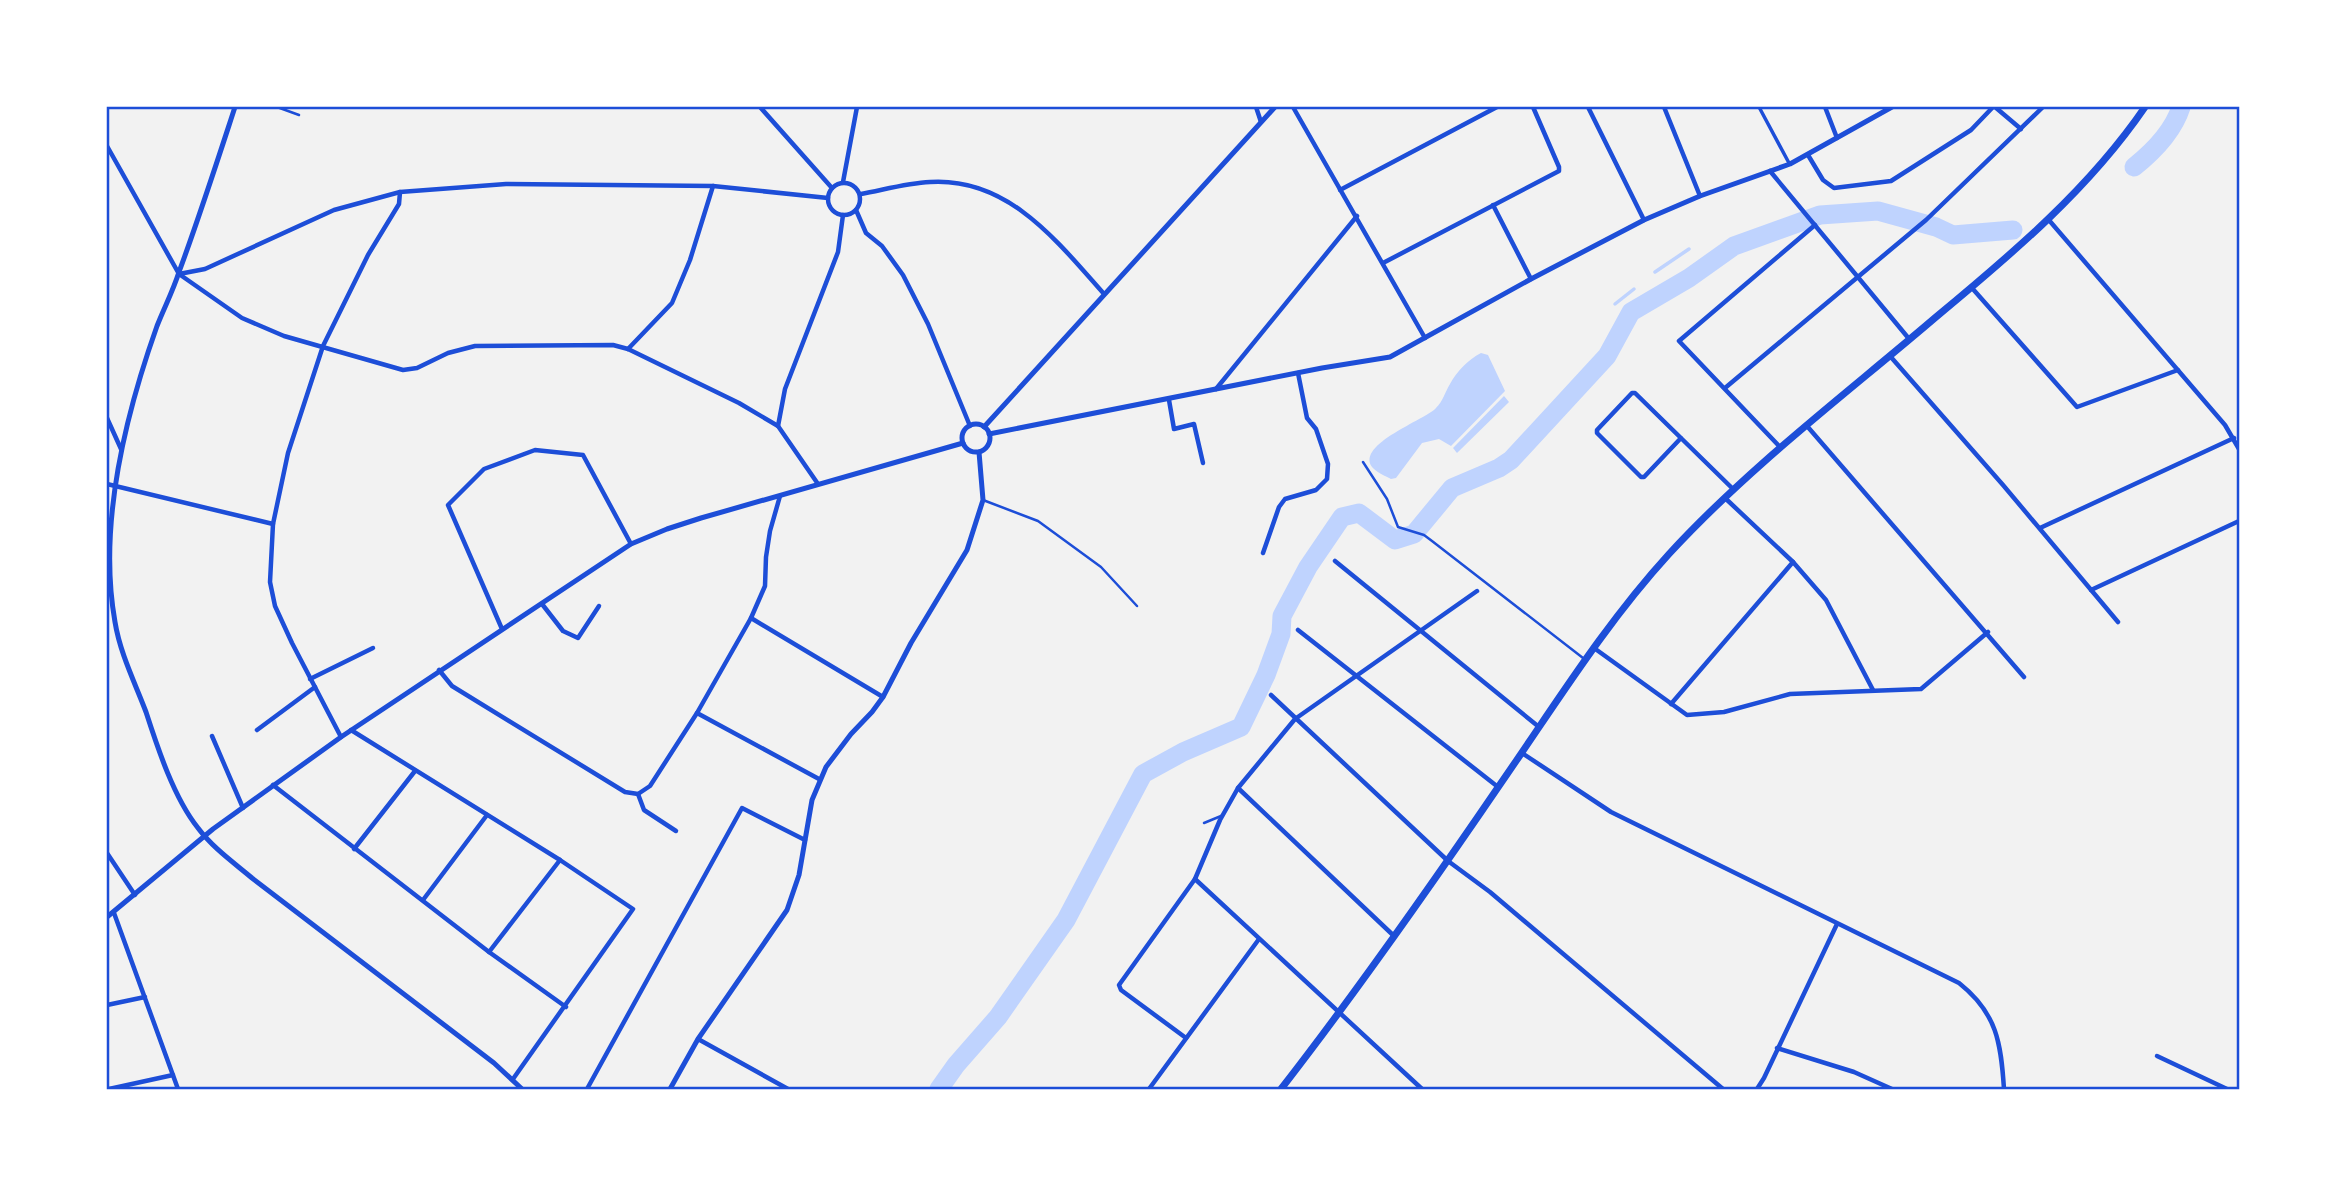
<svg xmlns="http://www.w3.org/2000/svg" width="2346" height="1196" font-family="'Titillium Web',sans-serif">
  <style>
    .water { fill: #bfd3fe }
    .lines { fill: none; stroke-linecap: round; stroke-linejoin: round }
    .stream { stroke: #bfd3fe; stroke-width: 3.5 }
    .river { stroke: #bfd3fe; stroke-width: 19 }
    .service { stroke: #1d4ed8; stroke-width: 2.5 }
    .pedestrian { stroke: #1d4ed8; stroke-width: 3.5 }
    .minor { stroke: #1d4ed8; stroke-width: 4.5 }
    .tertiary { stroke: #1d4ed8; stroke-width: 5 }
    .primary { stroke: #1d4ed8; stroke-width: 7 }
    .neatline { fill: none; stroke: #1d4ed8; stroke-width: 2.5 }
  </style>
  <rect width="100%" height="100%" fill="#f2f2f2"/>
  <g class="water">
    <path d="M 1481,353 L 1488,355 L 1505,391 L 1451,446 L 1439,439 L 1422,443 L 1396,478 L 1391,479 C 1385,476 1376,472 1372,467 C 1356,444 1425,420 1436,408 C 1443,401 1445,392 1450,384 C 1456,372 1469,359 1481,353 Z"/>
    <polygon points="1504,396 1509,402 1457,453 1453,448"/>
  </g>
  <g class="lines">
    <g class="stream">
      <polyline points="1655,272 1689,249"/>
      <polyline points="1615,304 1634,289"/>
    </g>
    <g class="river">
      <path d="M 2134,167 C 2154,151 2173,132 2181,107"/>
      <polyline points="939,1089 956,1065 998,1017 1066,920 1143,774 1183,752 1241,727 1266,675 1281,634 1282,616 1308,567 1342,517 1359,513 1395,540 1414,534 1452,488 1499,468 1511,460 1607,356 1631,312 1689,278 1734,246 1820,215 1878,211 1936,227 1953,235 2013,230"/>
    </g>
    <g class="service">
      <polyline points="277,107 299,115"/>
      <polyline points="1363,462 1387,499 1398,527 1424,535 1432,541 1583,658"/>
      <polyline points="983,500 1038,521 1101,567 1137,606"/>
      <polyline points="1204,823 1221,816"/>
    </g>
    <polyline class="pedestrian" points="1759,107 1789,163"/>
    <g class="minor">
      <polyline points="760,107 832,188"/>
      <polyline points="1256,107 1261,122"/>
      <polyline points="1293,107 1425,338"/>
      <polyline points="1588,107 1644,220"/>
      <polyline points="1664,107 1700,196"/>
      <polyline points="1825,107 1837,138"/>
      <polyline points="1995,107 2021,129"/>
      <polyline points="107,146 179,274 242,318 284,336 403,370 417,368 448,353 475,346 613,345 628,349 739,403 778,426 818,484"/>
      <polyline points="1808,155 1823,180 1834,188 1891,181 1971,130 1993,107"/>
      <polyline points="1770,171 1910,340"/>
      <polyline points="843,182 857,107"/>
      <circle cx="844" cy="199" r="16"/>
      <polyline points="1340,190 1497,107"/>
      <path d="M 861,194 C 883,190 907,183 930,182 C 1008,177 1057,241 1104,294"/>
      <polyline points="1493,205 1531,279"/>
      <polyline points="856,210 866,233 882,246 903,275 928,324 970,426"/>
      <polyline points="2048,219 2225,425 2239,449"/>
      <polyline points="1383,263 1559,171 1559,167 1533,107"/>
      <polyline points="179,274 205,269 334,210 400,192 506,184 713,186 828,198"/>
      <polyline points="1972,288 2077,407 2178,370"/>
      <polyline points="628,349 672,303 690,260 713,186"/>
      <polyline points="1890,356 2003,485 2118,622"/>
      <polyline points="1725,388 1926,220 2043,107"/>
      <polyline points="1216,389 1357,216"/>
      <polyline points="1169,400 1174,429 1194,424 1203,463"/>
      <polyline points="107,418 121,449"/>
      <polyline points="778,426 785,389 838,252 843,215"/>
      <polyline points="1807,426 2024,677"/>
      <polyline points="1681,438 1644,477 1641,477 1597,433 1597,430 1632,393 1635,393 1733,489"/>
      <polyline points="1780,447 1679,341 1815,225"/>
      <polyline points="107,484 273,524"/>
      <polyline points="1725,498 1793,562 1826,600 1873,690"/>
      <polyline points="2040,528 2234,438"/>
      <polyline points="1263,553 1279,507 1285,499 1316,490 1327,479 1328,464 1316,429 1307,418 1298,373"/>
      <polyline points="1335,561 1539,727"/>
      <polyline points="2091,590 2239,521"/>
      <polyline points="542,604 563,631 578,638 599,606"/>
      <polyline points="751,618 883,697"/>
      <polyline points="502,629 448,505 484,469 535,450 583,455 631,544"/>
      <polyline points="1298,630 1498,787"/>
      <polyline points="1594,648 1687,715 1724,712 1790,694 1921,689 1988,632"/>
      <polyline points="439,670 452,686 625,792 638,794 650,786 697,713 751,618 765,586 766,557 770,531 780,496"/>
      <polyline points="310,679 373,648"/>
      <polyline points="1271,695 1448,861 1490,892 1723,1089"/>
      <polyline points="1671,704 1793,562"/>
      <polyline points="697,713 819,779"/>
      <polyline points="257,730 315,687"/>
      <polyline points="351,730 560,860 633,909 513,1079"/>
      <polyline points="212,736 243,808"/>
      <polyline points="341,737 292,643 275,606 270,582 273,524 288,453 323,346 368,255 399,204 400,192"/>
      <path d="M 1522,753 L 1611,812 L 1959,983 C 1997,1013 2001,1043 2004,1089"/>
      <polyline points="273,785 489,952 566,1007"/>
      <polyline points="1238,788 1394,936"/>
      <polyline points="638,794 644,810 676,831"/>
      <polyline points="354,849 415,771"/>
      <polyline points="107,853 135,895"/>
      <polyline points="1195,879 1422,1089"/>
      <polyline points="423,900 487,815"/>
      <polyline points="114,913 178,1089"/>
      <polyline points="489,952 560,860"/>
      <polyline points="107,1005 145,997"/>
      <polyline points="1186,1038 1121,990 1119,985 1195,879 1220,820 1238,788 1295,719 1477,591"/>
      <polyline points="698,1039 788,1089"/>
      <polyline points="1777,1048 1854,1072 1892,1089"/>
      <polyline points="2157,1056 2227,1089"/>
      <polyline points="109,1089 173,1075"/>
      <polyline points="587,1089 742,808 805,840"/>
      <polyline points="1149,1089 1259,939"/>
      <polyline points="1757,1089 1764,1078 1837,924"/>
    </g>
    <g class="tertiary">
      <path d="M 235,107 C 217,162 199,218 179,272 C 173,291 164,308 157,326 C 125,416 98,527 115,622 C 120,653 135,683 146,712 C 158,749 174,798 198,828 C 213,848 233,862 252,878 L 494,1063 L 522,1089"/>
      <circle cx="976" cy="438" r="14"/>
      <polyline points="984,427 1275,107"/>
      <polyline points="989,434 1322,368 1390,357 1531,279 1644,220 1700,196 1790,164 1892,107"/>
      <polyline points="107,917 213,829 341,737 631,544 667,529 701,518 963,443"/>
      <polyline points="670,1089 698,1039 787,910 799,875 812,800 826,767 851,734 872,712 883,697 911,643 967,550 983,500 979,452"/>
    </g>
    <path class="primary" d="M 1281,1089 C 1358,990 1430,887 1501,783 C 1555,705 1605,624 1669,554 C 1750,466 1846,394 1936,317 C 2012,254 2089,189 2145,107"/>
  </g>
  <rect width="2346" height="1196" fill="none" stroke="#ffffff" stroke-width="217"/>
  <rect x="108" y="108" width="2130" height="980" class="neatline"/>
</svg>
